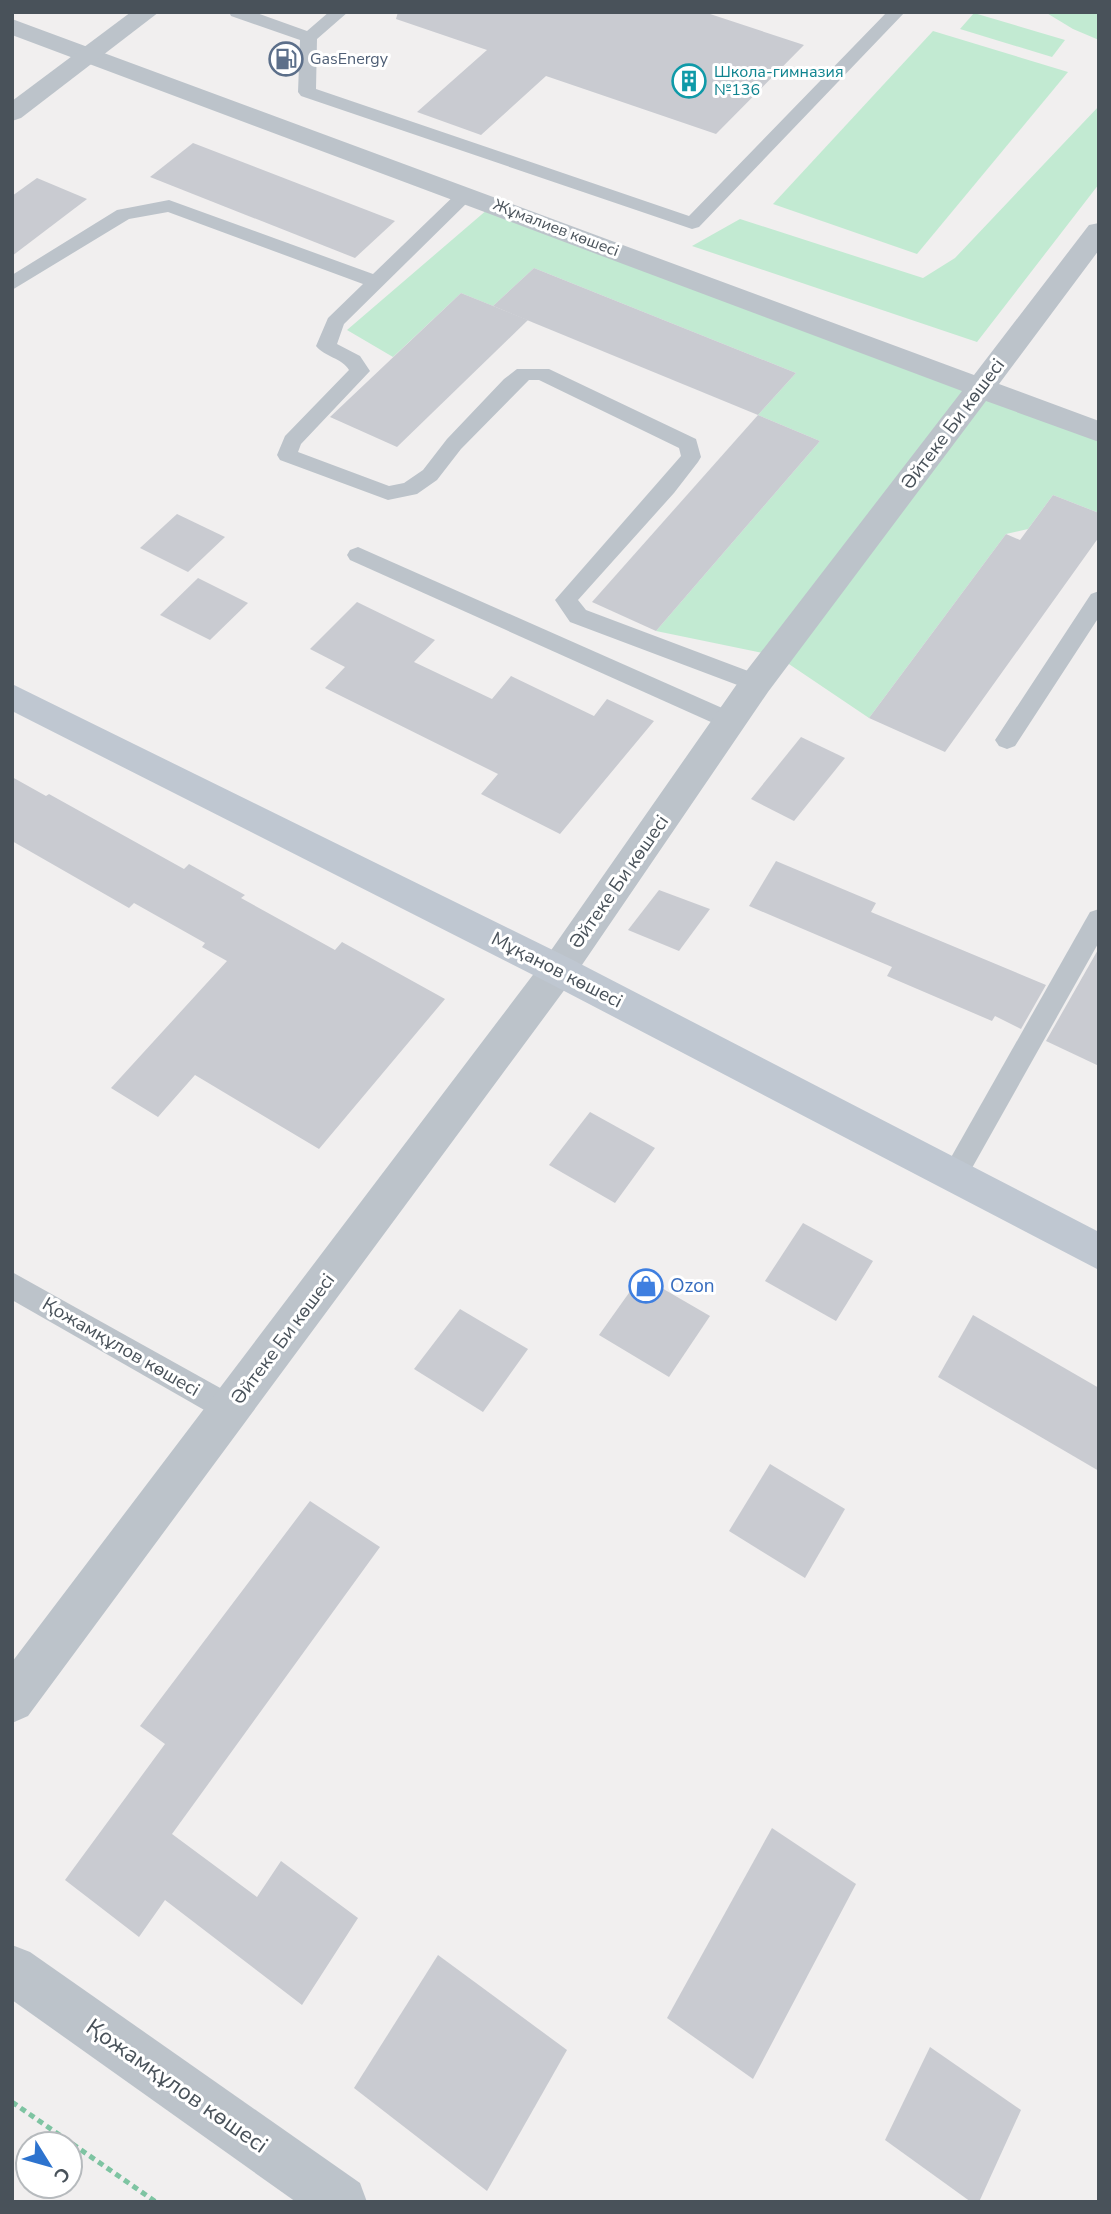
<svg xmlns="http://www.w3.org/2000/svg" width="1111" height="2214" font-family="'Nunito Sans',sans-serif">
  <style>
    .green { fill: #c2ead2 }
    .building { fill: #c9cbd1 }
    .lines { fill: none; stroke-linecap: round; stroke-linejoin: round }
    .path { stroke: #7ec4a2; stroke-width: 5; stroke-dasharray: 6 4.5; stroke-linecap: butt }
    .service { fill: #bcc3ca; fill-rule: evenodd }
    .minor { fill: #bcc3ca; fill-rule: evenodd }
    .tertiary { fill: #bcc3ca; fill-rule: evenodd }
    .secondary { fill: #bfc7d1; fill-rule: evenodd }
    .labels { text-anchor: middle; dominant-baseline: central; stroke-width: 6; stroke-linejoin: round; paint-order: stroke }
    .far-service-label { font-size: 16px; fill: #4e5e75; stroke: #fff; text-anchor: start }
    .far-culture-label { font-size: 16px; fill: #0d838f; stroke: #fff; text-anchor: start }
    .far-street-label { font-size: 16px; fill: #49525a; stroke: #fff }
    .street-label { font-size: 19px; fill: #49525a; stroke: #fff }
    .shop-label { font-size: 19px; fill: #366cbe; stroke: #fff; text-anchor: start }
    .near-street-label { font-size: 23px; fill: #49525a; stroke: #fff }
  </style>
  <rect width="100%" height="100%" fill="#f1efef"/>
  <g class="green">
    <polygon points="1045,12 1099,12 1099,40 1073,29"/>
    <polygon points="974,13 1065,40 1052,57 960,29"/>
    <polygon points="933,31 1068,72 917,254 773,204"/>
    <polygon points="1099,106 1099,184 977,342 692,246 740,219 923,278 955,258"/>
    <polygon points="488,209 1099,436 1099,513 1053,495 1028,529 1006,534 869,718 777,656 656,631 820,441 758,415 796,373 534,268 493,306 461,293 393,357 347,330"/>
  </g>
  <g class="building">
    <polygon points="398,12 704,12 804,45 716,134 546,76 481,135 417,112 487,50 396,19"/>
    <polygon points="193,143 395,221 355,258 150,177"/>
    <polygon points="37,178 87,199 12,256 12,196"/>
    <polygon points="534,268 796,373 758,415 493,306"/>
    <polygon points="461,293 528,320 397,447 330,417"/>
    <polygon points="758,415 820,441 656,631 592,602"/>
    <polygon points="1053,495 1099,513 1099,537 945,752 869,718 1006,534 1020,540"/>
    <polygon points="177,514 225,537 188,572 140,548"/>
    <polygon points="198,578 248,603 210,640 160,615"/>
    <polygon points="357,602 435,640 414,662 492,699 511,676 594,716 607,699 654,721 560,834 481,794 498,774 325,688 345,667 310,649"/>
    <polygon points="801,737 845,758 794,821 751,799"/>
    <polygon points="12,777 46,796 49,794 184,869 189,864 245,895 241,898 335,950 342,942 445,999 319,1149 195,1075 158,1117 111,1088 227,961 202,947 205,943 134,903 129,908 12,841"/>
    <polygon points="776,861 876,903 871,912 1046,985 1021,1029 995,1016 992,1021 887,976 892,967 749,906"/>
    <polygon points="659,890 710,909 679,951 628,930"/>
    <polygon points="1099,948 1099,1066 1046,1041"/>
    <polygon points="590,1112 655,1148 615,1203 549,1165"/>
    <polygon points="803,1223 873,1261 836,1321 765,1281"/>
    <polygon points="641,1276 710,1316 669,1377 599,1335"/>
    <polygon points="460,1309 528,1349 483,1412 414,1369"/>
    <polygon points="973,1315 1099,1388 1099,1471 938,1377"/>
    <polygon points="770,1464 845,1509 805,1578 729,1531"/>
    <polygon points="310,1501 380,1547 172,1834 257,1897 281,1861 358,1918 302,2005 165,1900 139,1937 65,1880 165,1744 140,1726"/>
    <polygon points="772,1828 856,1884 753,2079 667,2018"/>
    <polygon points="438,1955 567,2050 487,2191 354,2088"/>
    <polygon points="930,2047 1021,2110 979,2202 971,2202 885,2140"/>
  </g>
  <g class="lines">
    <polyline class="path" points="12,2102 156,2202"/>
    <g class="service">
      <polygon points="229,12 254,12 307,31 329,12 348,12 317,39 316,89 689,216 887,12 905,12 699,227 692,229 301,96 298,92 300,40 231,16"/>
      <path d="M 466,189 L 472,190 L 475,194 L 472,198 L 344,324 L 337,344 L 360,356 L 370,371 L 301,444 L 298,452 L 389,486 L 404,483 L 423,470 L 447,439 L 504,379 L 517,369 L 549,369 L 696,439 L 701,457 L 698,462 L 674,493 L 578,600 L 586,610 L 764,677 L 767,683 L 764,689 L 756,691 L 748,689 L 570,622 L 555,600 L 681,456 L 679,448 L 539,380 L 529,380 L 461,449 L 437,480 L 417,494 L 388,500 L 280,460 L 277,455 L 285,436 L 349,370 C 342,358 325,357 316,346 L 328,318 L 363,284 L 168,212 L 129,219 L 12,290 L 12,275 L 117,210 L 169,200 L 373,274 L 460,190 Z"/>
      <polygon points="358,547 738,715 741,721 738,727 730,730 722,727 350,560 347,555 350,550"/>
      <polygon points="1099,591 1099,617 1015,746 1007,749 999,746 995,740 999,734 1091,594"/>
      <polygon points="1099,909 1099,942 963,1184 954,1188 945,1184 941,1176 945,1168 1090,912"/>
      <polygon points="12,1272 240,1399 244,1409 240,1419 230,1423 220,1419 12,1300"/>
    </g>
    <g class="minor">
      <polygon points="12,19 974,375 1089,225 1099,223 1099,250 999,384 1099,421 1099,442 986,401 768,692 571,981 28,1716 12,1723 12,1662 545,959 744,674 962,391 12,35"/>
      <polygon points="12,1945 30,1952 360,2183 367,2202 296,2202 12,2000"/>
    </g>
    <polygon class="tertiary" points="131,12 159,12 21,118 12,121 12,101"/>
    <polygon class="secondary" points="12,684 571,959 1099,1232 1099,1270 545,981 12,711"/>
  </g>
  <defs>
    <symbol id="fuel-ring" viewBox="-11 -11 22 22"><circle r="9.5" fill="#fff" stroke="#5c6f8a" stroke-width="1.5"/><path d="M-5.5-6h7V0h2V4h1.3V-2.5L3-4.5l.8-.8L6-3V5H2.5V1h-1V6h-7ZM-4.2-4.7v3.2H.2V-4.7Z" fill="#5c6f8a"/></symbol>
    <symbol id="building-ring" viewBox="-11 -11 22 22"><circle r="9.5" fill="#fff" stroke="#0f9aa8" stroke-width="1.5"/><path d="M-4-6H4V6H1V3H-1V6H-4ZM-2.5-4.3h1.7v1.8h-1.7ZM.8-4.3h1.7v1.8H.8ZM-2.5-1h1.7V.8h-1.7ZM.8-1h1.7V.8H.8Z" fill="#0f9aa8"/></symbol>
    <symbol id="shop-ring" viewBox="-11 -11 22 22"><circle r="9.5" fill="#fff" stroke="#3f7fe0" stroke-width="1.5"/><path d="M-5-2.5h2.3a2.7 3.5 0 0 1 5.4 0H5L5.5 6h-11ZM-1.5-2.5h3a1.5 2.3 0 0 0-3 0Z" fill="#3f7fe0"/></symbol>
  </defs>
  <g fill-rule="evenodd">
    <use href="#fuel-ring" x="267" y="40" width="38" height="38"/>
    <use href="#building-ring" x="670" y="62" width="38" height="38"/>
    <use href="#shop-ring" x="627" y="1267" width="38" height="38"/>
  </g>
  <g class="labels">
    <g class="far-service-label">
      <text x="310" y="59">GasEnergy</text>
    </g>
    <g class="far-culture-label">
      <text x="714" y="72">Школа-гимназия<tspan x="714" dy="18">№136</tspan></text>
    </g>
    <g class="far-street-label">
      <text transform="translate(556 228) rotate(21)">Жұмалиев көшесі</text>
    </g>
    <g class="street-label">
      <text transform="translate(953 424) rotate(-53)">Әйтеке Би көшесі</text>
      <text transform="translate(619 882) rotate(-55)">Әйтеке Би көшесі</text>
      <text transform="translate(557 970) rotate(27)">Мұқанов көшесі</text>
      <text transform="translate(283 1339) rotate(-53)">Әйтеке Би көшесі</text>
      <text transform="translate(121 1347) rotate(30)">Қожамқұлов көшесі</text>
    </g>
    <g class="shop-label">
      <text x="670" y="1286">Ozon</text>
    </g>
    <g class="near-street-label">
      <text transform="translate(177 2086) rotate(35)">Қожамқұлов көшесі</text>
    </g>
  </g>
  <rect width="1111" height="2214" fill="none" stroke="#49525a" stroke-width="28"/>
  <g transform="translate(49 2165) rotate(127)"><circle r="33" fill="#ffffff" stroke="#b6babd" stroke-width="2"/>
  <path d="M0-5L12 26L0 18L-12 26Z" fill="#2d73ce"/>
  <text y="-10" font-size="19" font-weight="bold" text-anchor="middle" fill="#49525a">С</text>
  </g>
</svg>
